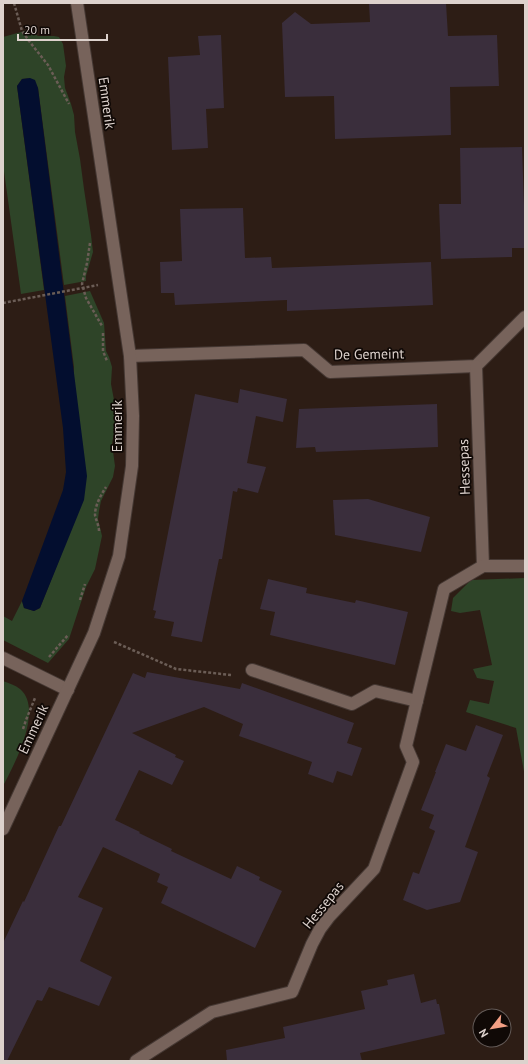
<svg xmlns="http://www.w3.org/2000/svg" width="528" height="1064" font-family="'PT Sans',sans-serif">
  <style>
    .green { fill: #2e4428 }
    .water { fill: #030e2f }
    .building { fill: #3a2e3c }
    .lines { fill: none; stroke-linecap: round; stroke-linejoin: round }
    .minor-casing { stroke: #453833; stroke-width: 14 }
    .path { stroke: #6b5d56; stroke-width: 2.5; stroke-dasharray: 3 2; stroke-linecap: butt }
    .minor { stroke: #77635b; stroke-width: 12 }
    .labels { text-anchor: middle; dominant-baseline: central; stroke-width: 3.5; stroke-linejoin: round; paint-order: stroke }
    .street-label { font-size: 14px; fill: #ddd2cd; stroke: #100906 }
  </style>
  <rect width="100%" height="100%" fill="#2d1d15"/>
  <g class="green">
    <path d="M 32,29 L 33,33 L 38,36 L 54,36 L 59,37 L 63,44 L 66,66 L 64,77 L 65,88 L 71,104 L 74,115 L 75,132 L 80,159 L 84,189 L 91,235 L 93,252 L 86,276 L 86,281 L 64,285 L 38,88 C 34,80 32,77 22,79 L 17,86 L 44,290 L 21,294 L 3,164 L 3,37 Z"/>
    <polygon points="90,291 104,323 106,351 109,357 112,367 111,384 117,416 112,444 115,466 113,477 101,501 99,511 98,519 102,536 95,569 86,587 69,639 48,663 3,640 3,616 12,621 22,601 24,608 34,611 40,608 61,555 74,367 65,296"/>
    <polygon points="525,578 525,777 516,728 466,712 470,700 489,704 494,681 477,678 473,669 492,665 480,610 460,613 451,611 453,598 471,580"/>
    <path d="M 3,681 C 8,683 15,685 20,689 C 44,709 14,765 3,786 Z"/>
  </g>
  <polygon class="water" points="30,78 35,80 38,88 87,476 84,500 40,608 34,611 24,608 22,601 63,490 66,472 63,428 17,86 22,79"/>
  <g class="building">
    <polygon points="369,3 446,3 448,36 497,35 499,86 450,87 451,135 335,139 334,96 285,97 282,23 295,12 311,24 370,22"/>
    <polygon points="221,35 224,108 206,109 208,148 172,150 168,57 200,55 198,36"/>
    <polygon points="522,147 524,205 525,205 525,248 512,248 512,257 441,259 439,204 461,204 460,148"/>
    <polygon points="243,208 245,258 271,257 272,268 431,262 433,305 287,311 287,300 175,305 174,293 161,293 160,262 182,261 180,209"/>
    <polygon points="240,389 287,399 283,422 256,416 247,463 266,467 258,493 238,488 237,492 233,491 222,559 219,559 202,642 171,636 174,622 154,618 156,611 153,610 195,394 238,403"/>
    <polygon points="437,404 438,447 316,452 315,447 296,448 299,409"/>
    <polygon points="368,499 430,517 421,552 335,535 333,500"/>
    <polygon points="268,579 307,588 306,593 355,603 356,600 408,612 395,665 270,635 275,612 260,609"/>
    <polygon points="147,672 240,689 242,683 354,723 347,743 362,748 352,776 337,771 333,783 308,774 312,762 239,736 243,724 204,707 132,733 176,755 175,757 184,761 172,785 139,770 115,820 140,832 139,833 172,849 171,851 231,879 237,866 260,877 259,880 282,891 255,948 161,903 168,887 157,882 160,874 103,847 78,897 103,908 80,961 112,977 99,1006 49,987 42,1001 37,1000 7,1061 3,1061 3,943 23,901 24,902 59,826 61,826 133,673 145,678"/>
    <polygon points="476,725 503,735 487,776 490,778 465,847 478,852 460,902 427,910 403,900 413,872 419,874 435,831 429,828 434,815 421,810 436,772 435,772 446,744 466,751"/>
    <polygon points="414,974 421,1003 436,999 437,1004 439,1004 445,1034 360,1053 362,1061 227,1061 226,1050 285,1038 283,1027 365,1009 361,991 388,985 387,980"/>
  </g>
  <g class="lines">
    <defs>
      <g id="minor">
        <polyline points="130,356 304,350 330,372 476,366 525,317"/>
        <polyline points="476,366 483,566"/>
        <polyline points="3,658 68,690"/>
        <polyline points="252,670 352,704 375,691 417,701"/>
        <polyline points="3,829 94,633 119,556 132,466 133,416 130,356 77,3"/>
        <polyline points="136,1061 212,1012 292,992 312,944 320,929 329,917 374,869 413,762 406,746 444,589 483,566 525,566"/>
      </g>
    </defs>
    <use href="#minor" class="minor-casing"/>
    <g class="path">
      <polyline points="14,3 22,31 29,41 48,65 69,104"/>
      <polyline points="90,243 87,263 82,284 86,298 102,326"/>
      <polyline points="3,303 98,285"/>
      <polyline points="103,333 103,351 107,361"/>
      <path d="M 99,531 C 99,526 96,520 95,515 C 95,505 101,495 106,487"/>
      <polyline points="80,600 85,584"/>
      <polyline points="114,642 176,669 231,675"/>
      <polyline points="49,657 68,635"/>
      <polyline points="23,729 26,720 35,698"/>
    </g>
    <use href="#minor" class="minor"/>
  </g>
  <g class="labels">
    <g class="street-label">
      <text transform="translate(107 103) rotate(82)">Emmerik</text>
      <text transform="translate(369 354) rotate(-1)">De Gemeint</text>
      <text transform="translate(117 426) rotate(-90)">Emmerik</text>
      <text transform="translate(464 467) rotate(-92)">Hessepas</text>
      <text transform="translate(33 729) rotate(-65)">Emmerik</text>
      <text transform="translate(323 905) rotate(-51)">Hessepas</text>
    </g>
  </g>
  <rect width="528" height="1064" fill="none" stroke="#ddd2cd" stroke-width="8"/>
  <g transform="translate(492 1028) rotate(239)"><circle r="19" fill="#100906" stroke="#625956"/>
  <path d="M0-3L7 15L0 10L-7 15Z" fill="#f39f84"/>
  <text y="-6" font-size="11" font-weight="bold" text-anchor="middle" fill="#ddd2cd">N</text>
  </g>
  <path d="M18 34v6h89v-6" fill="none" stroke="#ddd2cd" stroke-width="2"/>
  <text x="24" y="34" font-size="12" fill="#ddd2cd" stroke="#100906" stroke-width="3" paint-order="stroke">20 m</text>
</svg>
